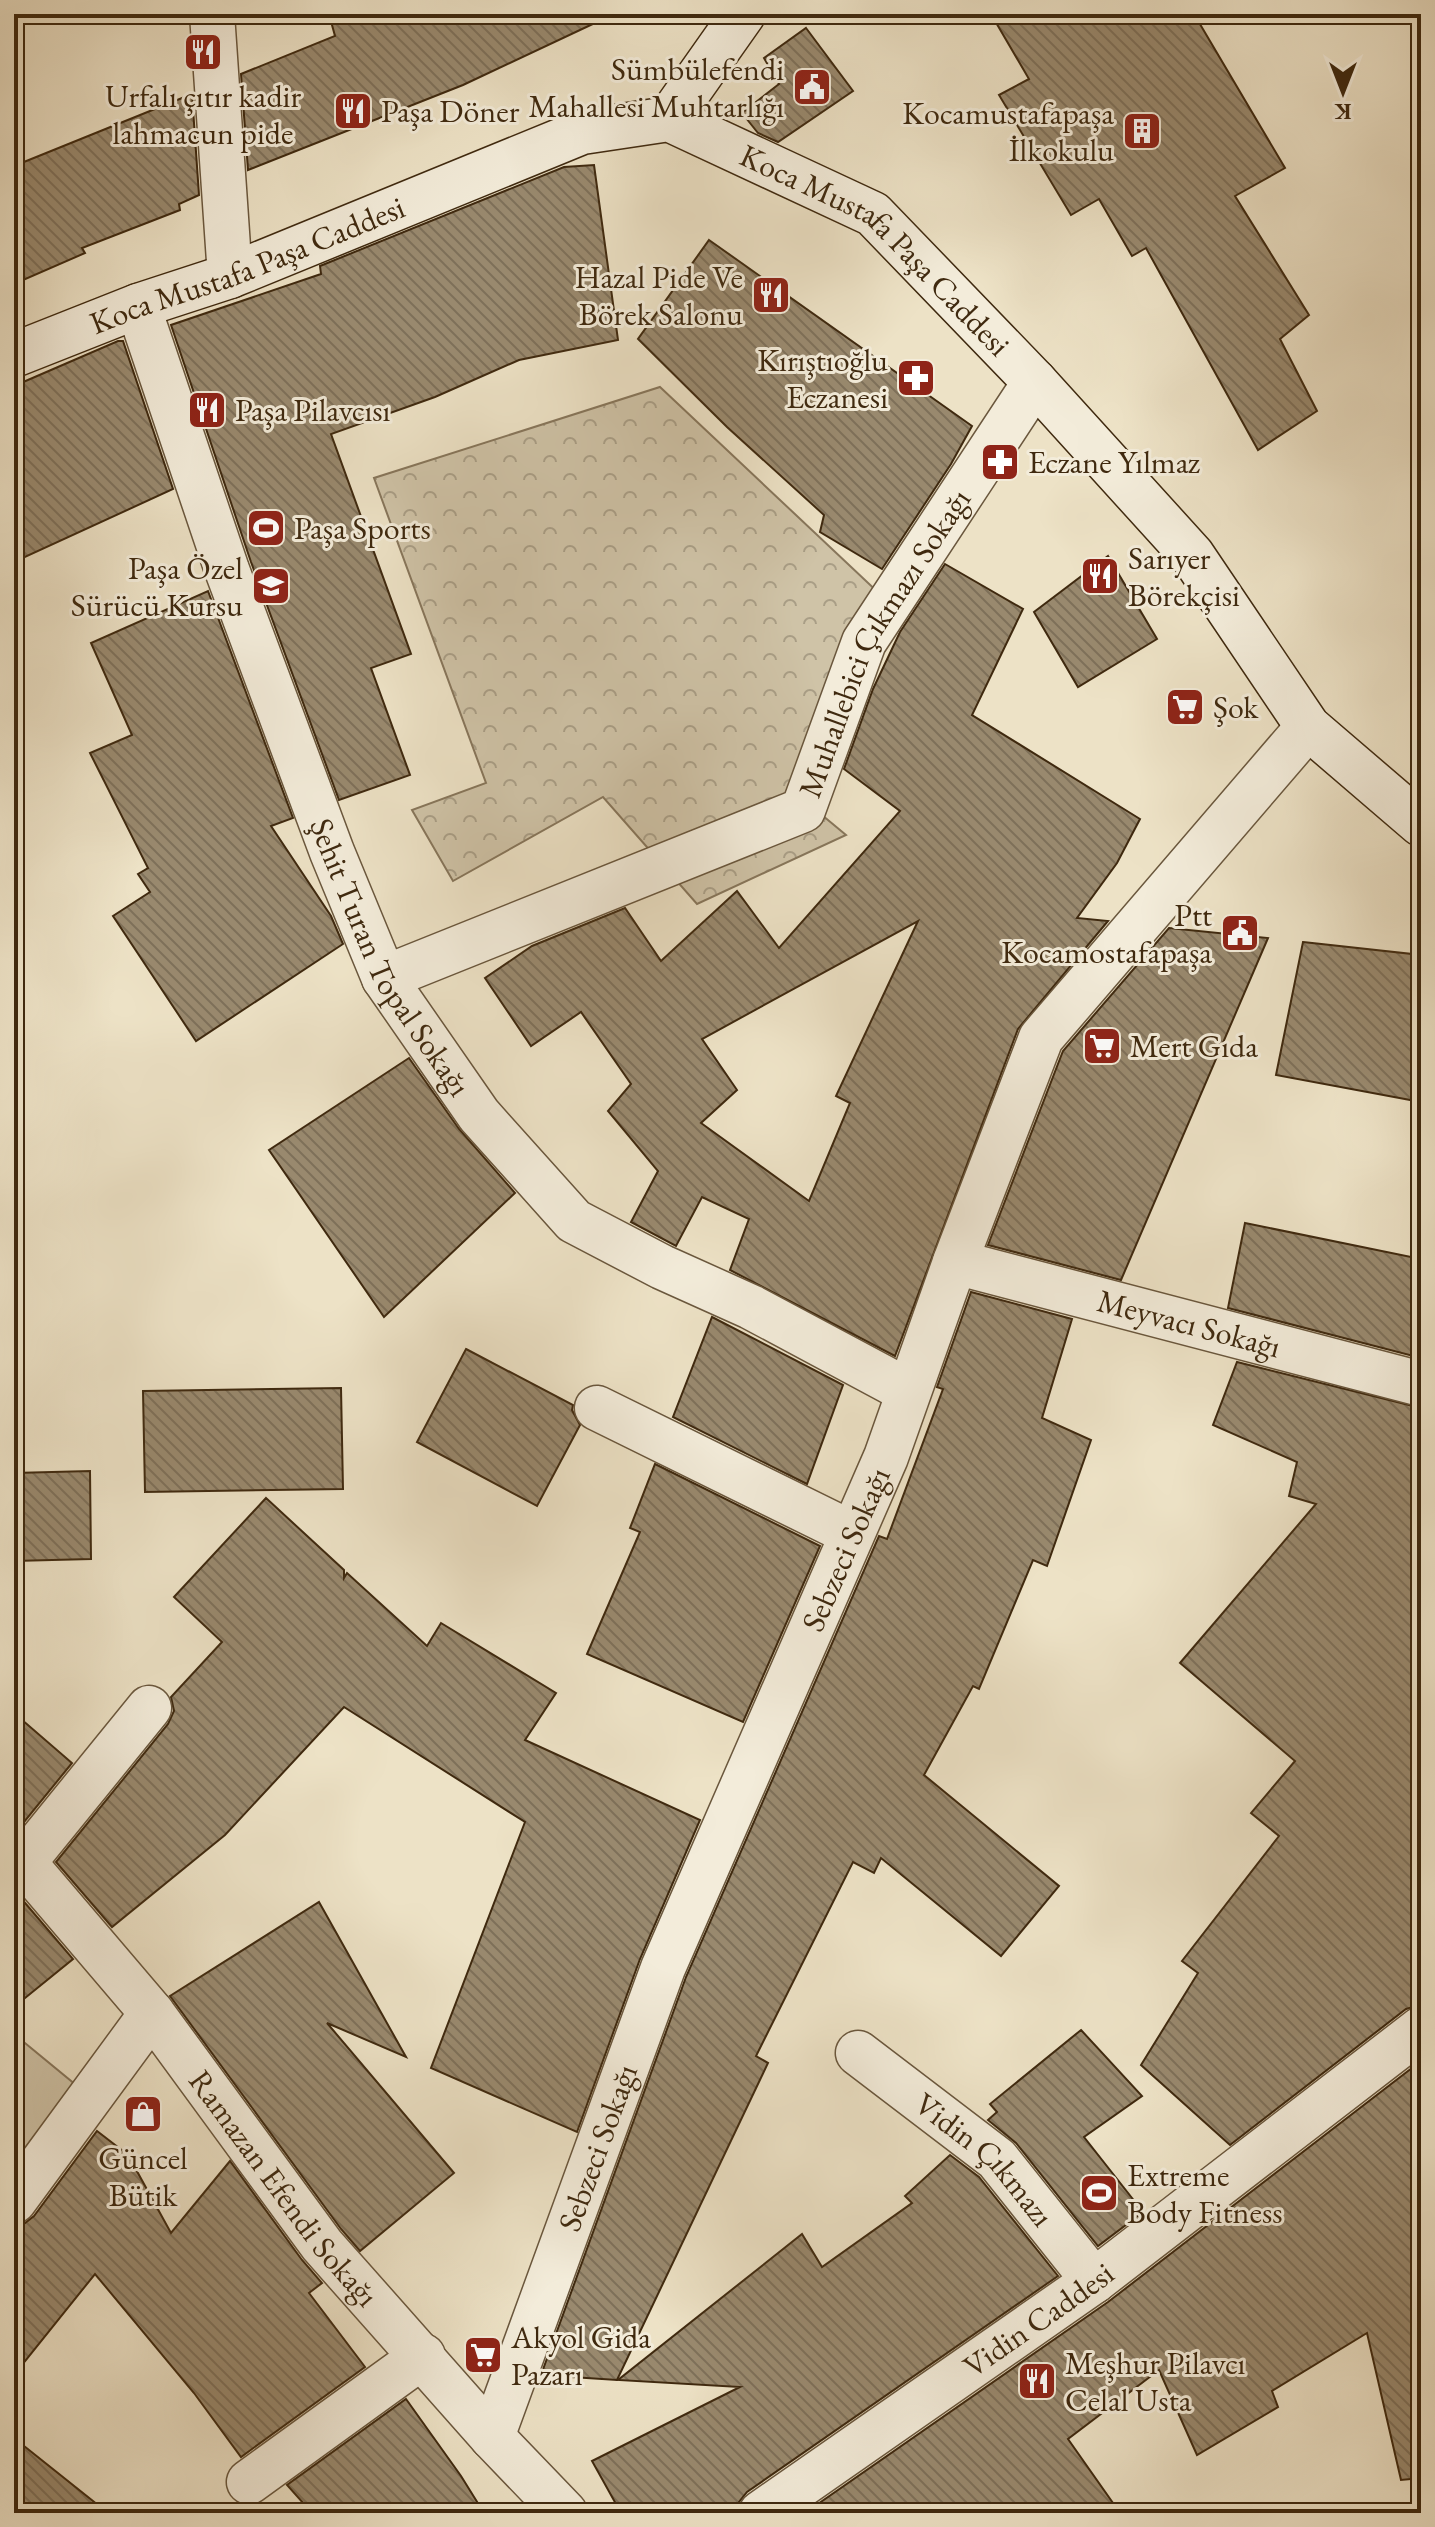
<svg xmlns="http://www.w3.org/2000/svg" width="1435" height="2527" font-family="'EB Garamond',serif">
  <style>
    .grass { fill: #cfc3a7; stroke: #87765b; stroke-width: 2 }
    .park { fill: url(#park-crowns); stroke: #87765b; stroke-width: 2 }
    .building { fill: url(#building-back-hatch); stroke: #3f290f; stroke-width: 2; fill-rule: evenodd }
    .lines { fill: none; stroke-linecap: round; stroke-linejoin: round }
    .street-casing { stroke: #6a573d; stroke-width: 47 }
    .secondary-casing { stroke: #3f290f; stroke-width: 47 }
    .street { stroke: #f3ecda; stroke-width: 44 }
    .secondary { stroke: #f3ecda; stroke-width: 44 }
    .labels { text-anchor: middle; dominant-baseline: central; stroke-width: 6; stroke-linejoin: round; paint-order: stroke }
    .poi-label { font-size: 32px; fill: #3f290f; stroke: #f3ecda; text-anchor: start }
    .street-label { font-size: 32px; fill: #3f290f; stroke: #f3ecda }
  </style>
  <defs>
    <pattern id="park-crowns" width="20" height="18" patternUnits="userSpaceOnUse" patternTransform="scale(2)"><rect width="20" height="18" fill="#cfc3a7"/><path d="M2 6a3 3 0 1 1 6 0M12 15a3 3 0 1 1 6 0" fill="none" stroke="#a99e86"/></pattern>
    <pattern id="building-back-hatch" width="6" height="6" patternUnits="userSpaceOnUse" patternTransform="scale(2)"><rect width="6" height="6" fill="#99896e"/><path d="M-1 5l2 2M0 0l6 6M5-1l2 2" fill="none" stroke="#7e7059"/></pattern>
  </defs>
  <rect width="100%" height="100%" fill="#ede2c6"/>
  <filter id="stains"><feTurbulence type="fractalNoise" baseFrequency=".0025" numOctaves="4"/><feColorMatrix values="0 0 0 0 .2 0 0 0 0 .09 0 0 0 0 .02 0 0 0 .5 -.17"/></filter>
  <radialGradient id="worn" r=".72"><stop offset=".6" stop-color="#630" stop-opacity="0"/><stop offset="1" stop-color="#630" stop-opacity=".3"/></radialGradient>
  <polygon class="grass" points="14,2034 82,2090 14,2186"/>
  <polygon class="park" points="660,387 883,597 793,791 846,835 697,904 603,797 453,881 412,810 486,783 374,478"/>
  <g class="building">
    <polygon points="329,14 614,14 463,85 248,170 241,74 335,36"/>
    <polygon points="991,14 1194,14 1285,168 1235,196 1309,315 1280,339 1317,411 1258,450 1146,248 1132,256 1099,199 1071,215 999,95 1029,79"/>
    <polygon points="806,28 853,91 778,142 758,133 742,113 779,84 764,58"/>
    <polygon points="192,94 199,195 179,204 180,210 82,248 85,253 14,284 14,166"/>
    <polygon points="594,165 618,340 519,360 435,397 331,434 411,654 371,668 410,775 339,800 251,562 171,325 321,274 320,266 564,167"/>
    <polygon points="709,240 972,426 951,464 882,569 820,532 824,515 727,427 638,339"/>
    <polygon points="118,341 123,341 173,489 14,562 14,386"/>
    <polygon points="1108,556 1157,639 1078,687 1034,612"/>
    <path d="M 945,564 L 1023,609 L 972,715 L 1140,819 L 1117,863 L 1077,918 L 1108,921 L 1018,1029 L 895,1356 L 730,1270 L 749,1219 L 702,1197 L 676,1246 L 631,1222 L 658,1171 L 608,1111 L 631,1084 L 581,1012 L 531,1046 L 485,978 L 532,946 L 625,908 L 661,961 L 737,891 L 779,948 L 900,811 L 844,769 L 873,689 L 900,632 ZM 918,921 L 836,1096 L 850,1103 L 809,1201 L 701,1123 L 737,1090 L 702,1039 Z"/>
    <polygon points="208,591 293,818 271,826 331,916 343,944 196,1041 113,916 150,892 138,874 148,868 90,753 132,735 91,643"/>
    <polygon points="1169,928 1268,938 1121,1280 988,1245 1063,1051"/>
    <polygon points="1303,942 1421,955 1421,1102 1276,1075"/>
    <polygon points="409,1058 459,1129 515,1193 384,1317 269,1150"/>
    <polygon points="1245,1223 1421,1259 1421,1358 1228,1308"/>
    <polygon points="971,1292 1072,1319 1042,1418 1091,1440 1047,1566 1033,1560 979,1689 973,1686 924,1775 1059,1886 1001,1956 881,1858 874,1873 853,1862 756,2056 768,2063 617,2380 541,2375 686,1977 879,1536 887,1539 943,1389 937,1387"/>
    <polygon points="712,1317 843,1385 807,1484 673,1417"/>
    <polygon points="466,1349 573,1405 572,1410 580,1425 537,1506 417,1442"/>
    <polygon points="1237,1362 1421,1408 1421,2005 1406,2009 1230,2145 1141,2065 1198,1973 1182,1961 1279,1836 1251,1813 1295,1761 1180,1663 1316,1504 1289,1496 1297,1462 1213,1425"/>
    <polygon points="341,1388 343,1489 145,1492 143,1391"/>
    <polygon points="655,1464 820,1546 743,1722 587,1654 640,1532 630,1528"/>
    <polygon points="90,1471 91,1559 14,1561 14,1473"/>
    <polygon points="266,1498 344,1570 344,1578 347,1573 427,1646 441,1623 556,1693 525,1740 700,1820 640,1959 577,2132 431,2068 525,1822 344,1707 225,1835 112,1927 56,1862 168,1724 174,1711 171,1697 222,1642 174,1597"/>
    <polygon points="14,1713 72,1763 20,1827 14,1827"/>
    <polygon points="14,1890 73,1959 14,2007"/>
    <polygon points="319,1902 406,2057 327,2023 454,2173 360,2251 341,2229 170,1996"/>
    <polygon points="1081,2030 1142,2096 1084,2137 1143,2212 1098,2246 1016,2143 988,2120 997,2112 990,2104"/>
    <polygon points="1421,2061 1421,2478 1401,2480 1367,2333 1272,2391 1278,2407 1197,2455 1159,2370 1068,2439 1120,2513 805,2513 1108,2302"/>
    <polygon points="97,2131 128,2155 171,2233 230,2161 302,2260 322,2283 309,2293 365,2367 241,2457 194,2393 95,2274 14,2375 14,2226 25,2223 34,2216"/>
    <polygon points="950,2155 979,2177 1058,2276 747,2492 739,2502 736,2513 621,2513 592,2461 740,2387 618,2380 802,2234 822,2267 912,2203 905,2196"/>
    <polygon points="406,2399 461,2476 484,2513 312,2513 287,2485"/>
    <polygon points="14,2438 108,2513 14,2513"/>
  </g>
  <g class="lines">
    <defs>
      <g id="street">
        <polyline points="212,14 230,276"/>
        <path id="s1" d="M 138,306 L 227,570 L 332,852 L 384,978 L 479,1115 L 574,1221 L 662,1267 L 751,1307 L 908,1391"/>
        <path id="s2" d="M 384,978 L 803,810 L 864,642 L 1035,382"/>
        <path id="s3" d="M 955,1262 L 1421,1384"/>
        <polyline points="597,1408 851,1533"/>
        <path id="s4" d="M 14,1851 L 152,2013 L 322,2245 L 492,2437 L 565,2513"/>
        <polyline points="24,1862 149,1708"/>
        <path id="s5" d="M 858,2053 L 997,2159 L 1094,2281"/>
        <polyline points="14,2201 152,2013"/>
        <path id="s6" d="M 492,2437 L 663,1968 L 886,1457 L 955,1262 L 1041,1038 L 1308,727"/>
        <polyline points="249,2482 423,2356"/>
        <path id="s7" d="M 761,2513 L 1094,2281 L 1421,2029"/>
      </g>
      <g id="secondary">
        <polyline points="669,119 743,14"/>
        <path id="s8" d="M 14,355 L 138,306 L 230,276 L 582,132 L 669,119 L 873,214 L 1035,382 L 1192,555 L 1308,727 L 1421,824"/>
      </g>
    </defs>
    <use href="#street" class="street-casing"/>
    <use href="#secondary" class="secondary-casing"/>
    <use href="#street" class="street"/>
    <use href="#secondary" class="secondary"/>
  </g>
  <defs>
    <symbol id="restaurant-square" viewBox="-11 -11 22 22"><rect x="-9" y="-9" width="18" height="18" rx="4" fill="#8f2418" stroke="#f3ecda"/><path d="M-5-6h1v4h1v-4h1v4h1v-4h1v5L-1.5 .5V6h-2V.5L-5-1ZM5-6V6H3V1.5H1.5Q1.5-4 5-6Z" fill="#fff"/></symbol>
    <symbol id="civic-square" viewBox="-11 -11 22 22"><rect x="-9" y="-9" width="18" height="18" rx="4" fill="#8f2418" stroke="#f3ecda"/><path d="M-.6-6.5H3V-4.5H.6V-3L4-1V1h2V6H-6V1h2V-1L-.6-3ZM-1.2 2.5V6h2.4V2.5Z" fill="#fff"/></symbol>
    <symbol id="building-square" viewBox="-11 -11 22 22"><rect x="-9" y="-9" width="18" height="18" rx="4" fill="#8f2418" stroke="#f3ecda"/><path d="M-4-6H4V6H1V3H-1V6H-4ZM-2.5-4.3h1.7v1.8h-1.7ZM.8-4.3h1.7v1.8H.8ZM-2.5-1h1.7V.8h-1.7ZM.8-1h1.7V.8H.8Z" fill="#fff"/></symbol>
    <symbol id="pharmacy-square" viewBox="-11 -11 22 22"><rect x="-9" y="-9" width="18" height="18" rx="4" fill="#8f2418" stroke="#f3ecda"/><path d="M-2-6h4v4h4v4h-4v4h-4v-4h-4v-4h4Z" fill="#fff"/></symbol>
    <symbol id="stadium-square" viewBox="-11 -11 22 22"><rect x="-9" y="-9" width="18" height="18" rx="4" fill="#8f2418" stroke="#f3ecda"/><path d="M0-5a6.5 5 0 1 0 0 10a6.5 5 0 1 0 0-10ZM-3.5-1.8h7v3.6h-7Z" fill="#fff"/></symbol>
    <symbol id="school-square" viewBox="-11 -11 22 22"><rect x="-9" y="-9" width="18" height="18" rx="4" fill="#8f2418" stroke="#f3ecda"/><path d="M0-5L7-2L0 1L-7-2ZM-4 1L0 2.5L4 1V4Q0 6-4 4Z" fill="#fff"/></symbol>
    <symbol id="supermarket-square" viewBox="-11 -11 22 22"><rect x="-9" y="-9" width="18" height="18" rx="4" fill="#8f2418" stroke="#f3ecda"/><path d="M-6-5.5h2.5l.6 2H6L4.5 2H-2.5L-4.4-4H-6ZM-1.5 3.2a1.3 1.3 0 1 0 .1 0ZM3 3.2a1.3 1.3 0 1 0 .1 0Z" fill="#fff"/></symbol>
    <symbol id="shop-square" viewBox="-11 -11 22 22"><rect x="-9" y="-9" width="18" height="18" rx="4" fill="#8f2418" stroke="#f3ecda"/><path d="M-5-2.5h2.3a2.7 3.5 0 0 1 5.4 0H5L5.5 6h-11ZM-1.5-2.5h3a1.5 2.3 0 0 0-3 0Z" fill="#fff"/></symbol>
  </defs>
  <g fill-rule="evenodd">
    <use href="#restaurant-square" x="181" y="30" width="44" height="44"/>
    <use href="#civic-square" x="790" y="65" width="44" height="44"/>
    <use href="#restaurant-square" x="331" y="89" width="44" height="44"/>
    <use href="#building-square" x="1120" y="109" width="44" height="44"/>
    <use href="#restaurant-square" x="749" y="273" width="44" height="44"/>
    <use href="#pharmacy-square" x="894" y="356" width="44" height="44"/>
    <use href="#restaurant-square" x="185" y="388" width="44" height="44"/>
    <use href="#pharmacy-square" x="978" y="440" width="44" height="44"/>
    <use href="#stadium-square" x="244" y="506" width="44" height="44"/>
    <use href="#restaurant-square" x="1078" y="554" width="44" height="44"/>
    <use href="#school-square" x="249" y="564" width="44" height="44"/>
    <use href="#supermarket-square" x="1163" y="685" width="44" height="44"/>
    <use href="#civic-square" x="1218" y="911" width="44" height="44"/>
    <use href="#supermarket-square" x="1080" y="1024" width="44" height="44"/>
    <use href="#shop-square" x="121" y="2092" width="44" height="44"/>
    <use href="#stadium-square" x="1077" y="2171" width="44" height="44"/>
    <use href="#supermarket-square" x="461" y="2333" width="44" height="44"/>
    <use href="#restaurant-square" x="1015" y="2359" width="44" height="44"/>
  </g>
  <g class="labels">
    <g class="poi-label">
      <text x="784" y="69" text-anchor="end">Sümbülefendi<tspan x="784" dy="37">Mahallesi Muhtarlığı</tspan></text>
      <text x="203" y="96" text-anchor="middle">Urfalı çıtır kadir<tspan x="203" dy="37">lahmacun pide</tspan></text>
      <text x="381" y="111">Paşa Döner</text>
      <text x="1114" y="113" text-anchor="end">Kocamustafapaşa<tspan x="1114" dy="37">İlkokulu</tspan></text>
      <text x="743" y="277" text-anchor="end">Hazal Pide Ve<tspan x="743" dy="37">Börek Salonu</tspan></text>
      <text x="888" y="360" text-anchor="end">Kırıştıoğlu<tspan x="888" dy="37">Eczanesi</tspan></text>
      <text x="235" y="410">Paşa Pilavcısı</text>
      <text x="1028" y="462">Eczane Yılmaz</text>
      <text x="294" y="528">Paşa Sports</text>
      <text x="1128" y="558">Sarıyer<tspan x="1128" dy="37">Börekçisi</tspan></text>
      <text x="243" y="568" text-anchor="end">Paşa Özel<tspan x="243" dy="37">Sürücü Kursu</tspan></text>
      <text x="1213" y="707">Şok</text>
      <text x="1212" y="915" text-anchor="end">Ptt<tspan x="1212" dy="37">Kocamostafapaşa</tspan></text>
      <text x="1130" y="1046">Mert Gıda</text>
      <text x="143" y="2158" text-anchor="middle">Güncel<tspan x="143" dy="37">Bütik</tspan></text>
      <text x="1127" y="2175">Extreme<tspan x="1127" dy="37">Body Fitness</tspan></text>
      <text x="511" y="2337">Akyol Gida<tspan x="511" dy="37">Pazarı</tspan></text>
      <text x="1065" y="2363">Meşhur Pilavcı<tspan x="1065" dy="37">Celal Usta</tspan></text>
    </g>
    <g class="street-label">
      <text stroke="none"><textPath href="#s8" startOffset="946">Koca Mustafa Paşa Caddesi</textPath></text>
      <text stroke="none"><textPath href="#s8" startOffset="250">Koca Mustafa Paşa Caddesi</textPath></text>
      <text stroke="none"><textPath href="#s2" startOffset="638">Muhallebici Çıkmazı Sokağı</textPath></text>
      <text stroke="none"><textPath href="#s1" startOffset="700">Şehit Turan Topal Sokağı</textPath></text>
      <text stroke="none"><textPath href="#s3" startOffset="242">Meyvacı Sokağı</textPath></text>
      <text stroke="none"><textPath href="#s6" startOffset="956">Sebzeci Sokağı</textPath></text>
      <text stroke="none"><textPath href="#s6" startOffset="308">Sebzeci Sokağı</textPath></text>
      <text stroke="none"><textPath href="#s5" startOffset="166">Vidin Çıkmazı</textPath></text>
      <text stroke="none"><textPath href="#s4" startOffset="432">Ramazan Efendi Sokağı</textPath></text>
      <text stroke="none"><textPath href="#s7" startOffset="338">Vidin Caddesi</textPath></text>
    </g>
  </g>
  <rect width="1435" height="2527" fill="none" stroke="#ede2c6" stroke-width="48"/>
  <rect x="16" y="16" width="1403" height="2495" fill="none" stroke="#3f290f" stroke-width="4"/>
  <rect x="24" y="24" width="1387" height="2479" fill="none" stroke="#3f290f" stroke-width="2"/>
  <g transform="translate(1343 92) rotate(180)" stroke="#f3ecda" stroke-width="6" paint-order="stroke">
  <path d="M0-6L14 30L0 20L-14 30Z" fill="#3f290f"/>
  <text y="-12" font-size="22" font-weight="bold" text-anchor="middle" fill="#3f290f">K</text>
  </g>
  <rect width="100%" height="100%" filter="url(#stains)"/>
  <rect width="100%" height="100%" fill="url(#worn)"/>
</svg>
